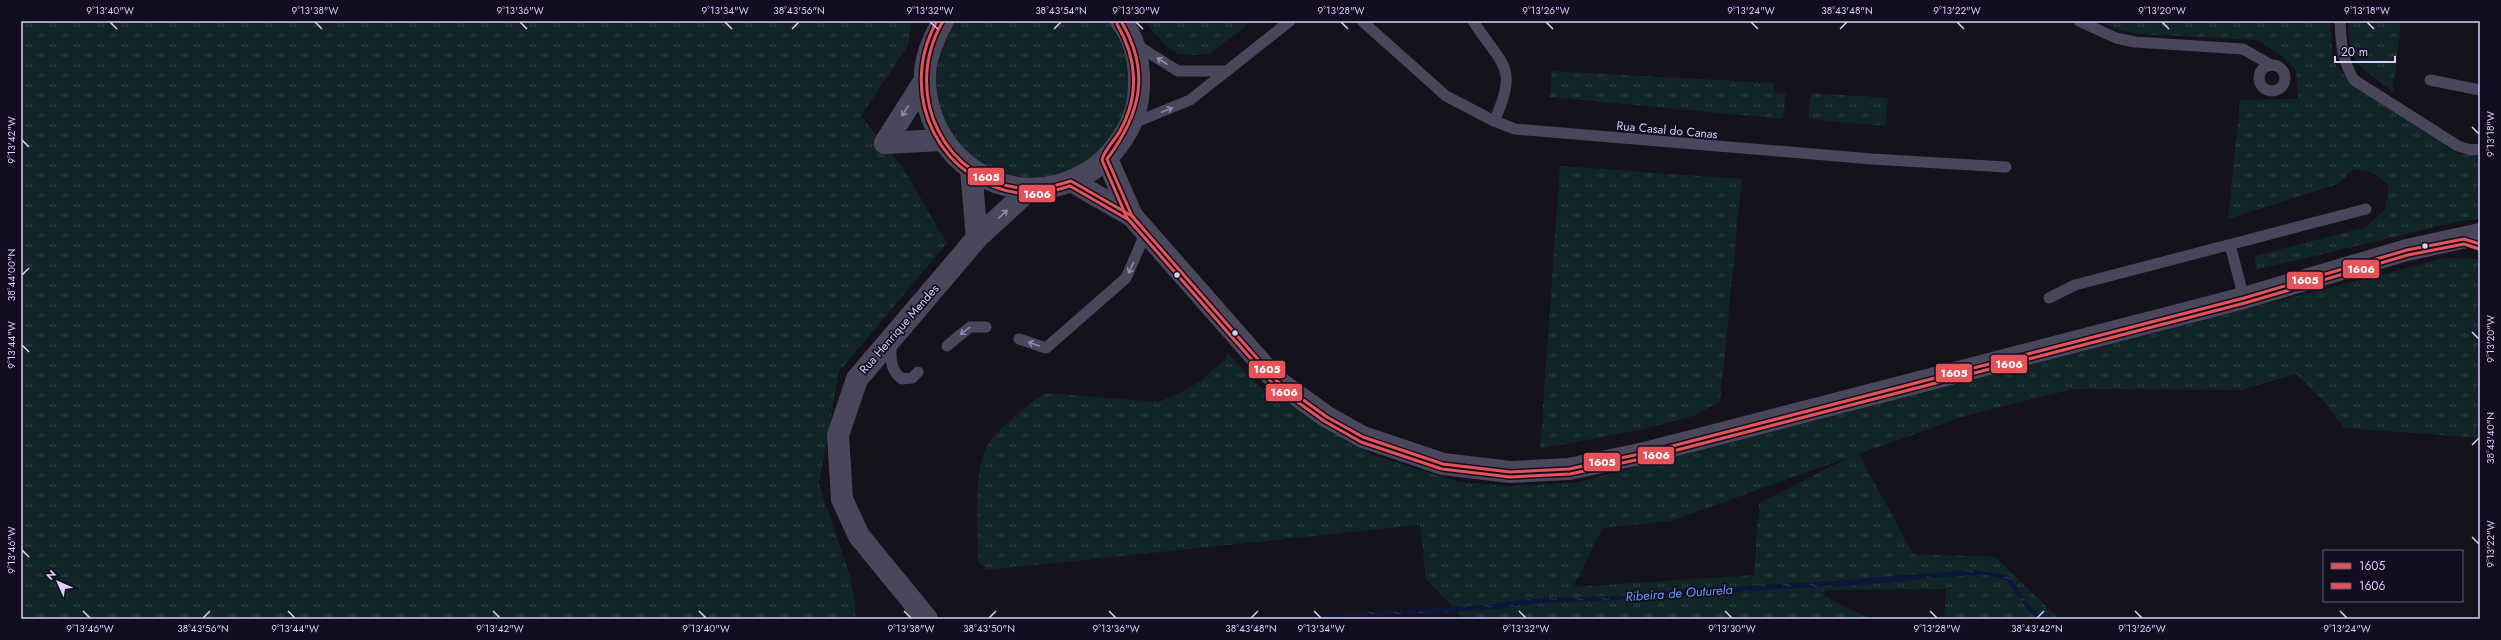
<svg xmlns="http://www.w3.org/2000/svg" width="2501" height="640" font-family="Jost,sans-serif">
  <style>
    .grass { fill: url(#grass-tufts); fill-rule: evenodd }
    .water { fill: url(#water-ripples) }
    .lines { fill: none; stroke-linecap: round; stroke-linejoin: round }
    .stream { stroke: #0c1638; stroke-width: 6 }
    .service { stroke: #4a475c; stroke-width: 11 }
    .minor { stroke: #4a475c; stroke-width: 22 }
    .tertiary { stroke: #4a475c; stroke-width: 22 }
    .bus-1-casing { stroke: #130e1f; stroke-width: 6 }
    .bus-2-casing { stroke: #130e1f; stroke-width: 6 }
    .bus-1 { stroke: #e55358; stroke-width: 3 }
    .bus-2 { stroke: #e55358; stroke-width: 3 }
    .oneway { stroke: #928aac }
    .ticks { fill: none; stroke: #dacefd; stroke-width: 1.5 }
    .bus-dot { fill: #dacefd; stroke: #130e1f; stroke-width: 1.5 }
    .labels { text-anchor: middle; dominant-baseline: central; stroke-width: 3.5; stroke-linejoin: round; paint-order: stroke }
    .street-label { font-size: 12px; fill: #dacefd; stroke: #130e1f }
    .water-label { font-size: 13px; font-style: italic; fill: #619df8; stroke: #130e1f }
    .line-badge { stroke: #130e1f; stroke-width: 1.5 }
    .badge-label { font-size: 11px; text-anchor: middle; font-weight: bold; fill: #fff }
    .neatline { fill: none; stroke: #dacefd; stroke-width: 1.5 }
    .ticks-label { font-size: 10px; text-anchor: middle; fill: #dacefd }
  </style>
  <defs>
    <pattern id="grass-tufts" width="24" height="20" patternUnits="userSpaceOnUse"><rect width="24" height="20" fill="#112427"/><path d="M3 7l-1-3M5 7V3M7 7l1-3M15 17l-1-3M17 17v-4M19 17l1-3" fill="none" stroke="#334347"/></pattern>
    <pattern id="water-ripples" width="26" height="14" patternUnits="userSpaceOnUse"><rect width="26" height="14" fill="#0c1638"/><path d="M2 4q2-2 4 0t4 0M15 11q2-2 4 0t4 0" fill="none" stroke="#2f3756"/></pattern>
  </defs>
  <rect width="100%" height="100%" fill="#14121b"/>
  <g class="grass">
    <polygon points="21,21 912,21 908,46 861,116 903,168 947,243 839,372 819,484 851,579 856,615 851,619 21,619"/>
    <path d="M 956,21 L 1108,21 C 1127,48 1136,81 1123,113 C 1071,247 872,152 956,21 Z"/>
    <polygon points="1144,21 1252,21 1210,54 1198,55 1178,54 1165,45"/>
    <path d="M 2098,21 L 2330,21 L 2333,61 L 2349,81 L 2458,154 L 2480,156 L 2480,219 L 2460,221 L 2256,270 L 2254,256 L 2366,227 L 2385,209 L 2389,187 C 2378,174 2370,169 2352,170 L 2338,184 L 2228,219 L 2240,100 L 2298,99 L 2296,70 L 2281,55 L 2257,40 L 2139,34 L 2119,30 Z"/>
    <path d="M 2348,21 L 2401,21 L 2393,92 C 2361,66 2348,66 2348,21 Z"/>
    <polygon points="1551,71 1774,83 1774,92 1786,94 1783,119 1550,97"/>
    <polygon points="1811,93 1888,98 1885,126 1808,119"/>
    <polygon points="1560,166 1742,179 1720,402 1690,417 1643,429 1540,449"/>
    <path d="M 2445,258 L 2480,259 L 2480,438 L 2344,428 L 2324,402 L 2296,374 L 2241,390 L 2073,389 L 1965,416 L 1859,454 L 1913,554 L 1996,557 L 2059,619 L 1944,619 L 1946,589 L 1826,590 L 1824,596 L 1870,619 L 1464,619 L 1426,579 L 1420,525 L 987,570 L 978,562 C 978,531 972,465 990,441 C 1003,424 1028,404 1046,393 L 1158,402 L 1176,395 L 1199,382 L 1225,360 L 1228,353 L 1260,387 L 1373,455 L 1460,482 L 1510,486 L 1574,483 ZM 1852,456 L 1759,503 L 1754,575 L 1574,587 L 1602,528 L 1671,521 Z"/>
  </g>
  <g class="water">
    <polygon points="1971,570 2009,575 2027,603 2043,619 2036,619 2006,580 1988,575 1971,575 1899,581 1898,576"/>
    <polygon points="1827,581 1841,582 1841,585 1600,601 1534,603 1499,609 1453,612 1295,619 1356,613 1486,605 1527,599 1646,595 1680,590"/>
  </g>
  <g class="lines">
    <polyline class="stream" points="1835,584 1905,578"/>
    <g class="service">
      <polyline points="1362,21 1446,96 1494,121 1515,129 1872,159 2006,167"/>
      <path d="M 1473,21 C 1501,65 1520,66 1494,121"/>
      <polyline points="2079,21 2116,38 2135,42 2243,49 2271,65"/>
      <path d="M 2340,21 C 2341,43 2342,60 2354,80 L 2458,146 L 2471,150 L 2480,149"/>
      <polyline points="1135,44 1178,71 1226,71"/>
      <circle cx="2272" cy="78" r="13"/>
      <polyline points="2430,80 2480,90"/>
      <polyline points="1131,124 1190,100 1290,21"/>
      <polyline points="2230,245 2244,298"/>
      <polyline points="2049,298 2075,285 2366,209"/>
      <polyline points="1019,339 1046,348 1126,278 1146,232"/>
      <path d="M 891,343 C 891,358 889,369 902,379 L 912,378 L 918,372"/>
      <polyline points="947,346 970,327 986,327"/>
    </g>
    <g class="minor">
      <polyline points="885,143 925,80"/>
      <polyline points="885,143 941,140"/>
      <polyline points="971,170 977,238"/>
      <polyline points="927,619 859,536 842,499 838,435 857,379 977,238 1030,189"/>
    </g>
    <g class="tertiary">
      <path d="M 943,21 C 933,39 924,59 925,81 C 926,149 991,204 1059,185 C 1079,179 1098,169 1112,152 C 1125,137 1135,119 1138,99 C 1141,72 1138,43 1121,21"/>
      <polyline points="1107,159 1132,216 1277,381 1327,417 1363,437 1443,464 1510,472 1569,469 1649,452 2244,298 2407,250 2480,234"/>
      <polyline points="1071,181 1132,216"/>
    </g>
    <defs>
      <g id="bus-1">
        <path d="M 943,21 C 901,93 943,184 1029,189 C 1043,190 1058,185 1071,181 L 1132,216 L 1277,381 L 1327,417 L 1363,437 L 1443,464 L 1510,472 L 1569,469 L 1649,452 L 2244,298 L 2407,250 L 2464,239 L 2480,244"/>
        <path d="M 1121,21 C 1151,71 1141,114 1107,159 L 1132,216 L 1139,224"/>
      </g>
      <g id="bus-2">
        <path d="M 937,21 C 895,96 941,188 1028,194 C 1042,195 1057,190 1070,186 L 1129,220 L 1274,385 L 1324,421 L 1361,442 L 1442,469 L 1510,477 L 1570,474 L 1650,457 L 2245,303 L 2408,255 L 2464,244 L 2479,249"/>
        <path d="M 1117,24 C 1137,58 1140,95 1120,131 C 1115,140 1104,150 1102,160 L 1127,218 L 1135,227"/>
      </g>
    </defs>
    <use href="#bus-1" class="bus-1-casing"/>
    <use href="#bus-2" class="bus-2-casing"/>
    <use href="#bus-1" class="bus-1"/>
    <use href="#bus-2" class="bus-2"/>
  </g>
  <defs><path id="oneway-shaft" d="M-6 0H5M1.5-3L5.5 0L1.5 3" fill="none" stroke-width="1.6" stroke-linecap="round" stroke-linejoin="round"/></defs>
  <g class="oneway">
    <use href="#oneway-shaft" transform="translate(1162 61) rotate(-147)"/>
    <use href="#oneway-shaft" transform="translate(1167 110) rotate(-22)"/>
    <use href="#oneway-shaft" transform="translate(905 111) rotate(122)"/>
    <use href="#oneway-shaft" transform="translate(1003 214) rotate(-43)"/>
    <use href="#oneway-shaft" transform="translate(1131 268) rotate(115)"/>
    <use href="#oneway-shaft" transform="translate(965 331) rotate(144)"/>
    <use href="#oneway-shaft" transform="translate(1034 344) rotate(-161)"/>
  </g>
  <path class="ticks" d="M 110,22 L 117,29M 315,22 L 322,29M 520,22 L 527,29M 725,22 L 732,29M 930,22 L 938,29M 1136,22 L 1143,29M 1341,22 L 1348,29M 1546,22 L 1553,29M 1751,22 L 1758,29M 1957,22 L 1964,29M 2162,22 L 2169,29M 2367,22 L 2374,29M 792,29 L 799,22M 1054,29 L 1061,22M 1840,29 L 1847,22M 2472,127 L 2479,134M 22,140 L 29,147M 22,275 L 29,268M 2472,332 L 2479,339M 22,345 L 29,352M 2472,445 L 2479,438M 2472,537 L 2479,544M 22,550 L 29,557M 83,611 L 90,618M 288,611 L 295,618M 493,611 L 500,618M 699,611 L 706,618M 904,611 L 911,618M 1109,611 L 1116,618M 1314,611 L 1321,618M 1519,611 L 1526,618M 1725,611 L 1732,618M 1930,611 L 1937,618M 2135,611 L 2142,618M 2340,611 L 2347,618M 203,618 L 210,611M 989,618 L 996,611M 1251,618 L 1258,611M 2037,618 L 2044,611"/>
  <g class="bus-dot">
    <circle cx="2425" cy="246" r="3.5"/>
    <circle cx="1177" cy="275" r="3.5"/>
    <circle cx="1235" cy="333" r="3.5"/>
  </g>
  <g class="labels">
    <g class="street-label">
      <text transform="translate(1667 130) rotate(5)">Rua Casal do Canas</text>
      <text transform="translate(899 329) rotate(-49)">Rua Henrique Mendes</text>
    </g>
    <g class="water-label">
      <text transform="translate(1679 593) rotate(-4)">Ribeira de Outurela</text>
    </g>
  </g>
  <g class="line-badge">
    <rect x="967" y="167" width="38" height="19" rx="4" fill="#e55358"/>
    <rect x="1018" y="184" width="38" height="19" rx="4" fill="#e55358"/>
    <rect x="2342" y="259" width="38" height="20" rx="4" fill="#e55358"/>
    <rect x="2286" y="271" width="38" height="19" rx="4" fill="#e55358"/>
    <rect x="1990" y="354" width="38" height="20" rx="4" fill="#e55358"/>
    <rect x="1248" y="360" width="38" height="19" rx="4" fill="#e55358"/>
    <rect x="1935" y="363" width="38" height="20" rx="4" fill="#e55358"/>
    <rect x="1265" y="383" width="38" height="19" rx="4" fill="#e55358"/>
    <rect x="1637" y="446" width="38" height="19" rx="4" fill="#e55358"/>
    <rect x="1583" y="452" width="38" height="20" rx="4" fill="#e55358"/>
  </g>
  <g class="badge-label">
    <text x="986" y="181">1605</text>
    <text x="1037" y="198">1606</text>
    <text x="2361" y="273">1606</text>
    <text x="2305" y="284">1605</text>
    <text x="2009" y="368">1606</text>
    <text x="1267" y="373">1605</text>
    <text x="1954" y="377">1605</text>
    <text x="1284" y="396">1606</text>
    <text x="1656" y="459">1606</text>
    <text x="1602" y="466">1605</text>
  </g>
  <rect width="2501" height="640" fill="none" stroke="#130e1f" stroke-width="44"/>
  <rect x="2323" y="550" width="140" height="52" fill="#130e1f" stroke="#635b78"/>
  <rect x="2331" y="563" width="20" height="6" fill="#e55358" stroke="#635b78"/>
  <text x="2359" y="570" font-size="12" fill="#dacefd">1605</text>
  <rect x="2331" y="583" width="20" height="6" fill="#e55358" stroke="#635b78"/>
  <text x="2359" y="590" font-size="12" fill="#dacefd">1606</text>
  <g transform="translate(58 582) rotate(315)" stroke="#130e1f" stroke-width="3" paint-order="stroke">
  <path d="M0-3L7 15L0 10L-7 15Z" fill="#dacefd"/>
  <text y="-6" font-size="11" font-weight="bold" text-anchor="middle" fill="#dacefd">N</text>
  </g>
  <path d="M2335 56v6h60v-6" fill="none" stroke="#dacefd" stroke-width="2"/>
  <text x="2341" y="56" font-size="12" fill="#dacefd" stroke="#130e1f" stroke-width="3" paint-order="stroke">20 m</text>
  <rect x="22" y="22" width="2457" height="596" class="neatline"/>
  <g class="ticks-label">
    <text x="110" y="14">9°13'40"W</text>
    <text x="315" y="14">9°13'38"W</text>
    <text x="520" y="14">9°13'36"W</text>
    <text x="725" y="14">9°13'34"W</text>
    <text x="799" y="14">38°43'56"N</text>
    <text x="930" y="14">9°13'32"W</text>
    <text x="1061" y="14">38°43'54"N</text>
    <text x="1136" y="14">9°13'30"W</text>
    <text x="1341" y="14">9°13'28"W</text>
    <text x="1546" y="14">9°13'26"W</text>
    <text x="1751" y="14">9°13'24"W</text>
    <text x="1847" y="14">38°43'48"N</text>
    <text x="1957" y="14">9°13'22"W</text>
    <text x="2162" y="14">9°13'20"W</text>
    <text x="2367" y="14">9°13'18"W</text>
    <text transform="translate(2490 134) rotate(-90)" y="4">9°13'18"W</text>
    <text transform="translate(11 140) rotate(-90)" y="4">9°13'42"W</text>
    <text transform="translate(11 275) rotate(-90)" y="4">38°44'00"N</text>
    <text transform="translate(2490 339) rotate(-90)" y="4">9°13'20"W</text>
    <text transform="translate(11 345) rotate(-90)" y="4">9°13'44"W</text>
    <text transform="translate(2490 438) rotate(-90)" y="4">38°43'40"N</text>
    <text transform="translate(2490 544) rotate(-90)" y="4">9°13'22"W</text>
    <text transform="translate(11 550) rotate(-90)" y="4">9°13'46"W</text>
    <text x="90" y="632">9°13'46"W</text>
    <text x="203" y="632">38°43'56"N</text>
    <text x="295" y="632">9°13'44"W</text>
    <text x="500" y="632">9°13'42"W</text>
    <text x="706" y="632">9°13'40"W</text>
    <text x="911" y="632">9°13'38"W</text>
    <text x="989" y="632">38°43'50"N</text>
    <text x="1116" y="632">9°13'36"W</text>
    <text x="1251" y="632">38°43'48"N</text>
    <text x="1321" y="632">9°13'34"W</text>
    <text x="1526" y="632">9°13'32"W</text>
    <text x="1732" y="632">9°13'30"W</text>
    <text x="1937" y="632">9°13'28"W</text>
    <text x="2037" y="632">38°43'42"N</text>
    <text x="2142" y="632">9°13'26"W</text>
    <text x="2347" y="632">9°13'24"W</text>
  </g>
</svg>
